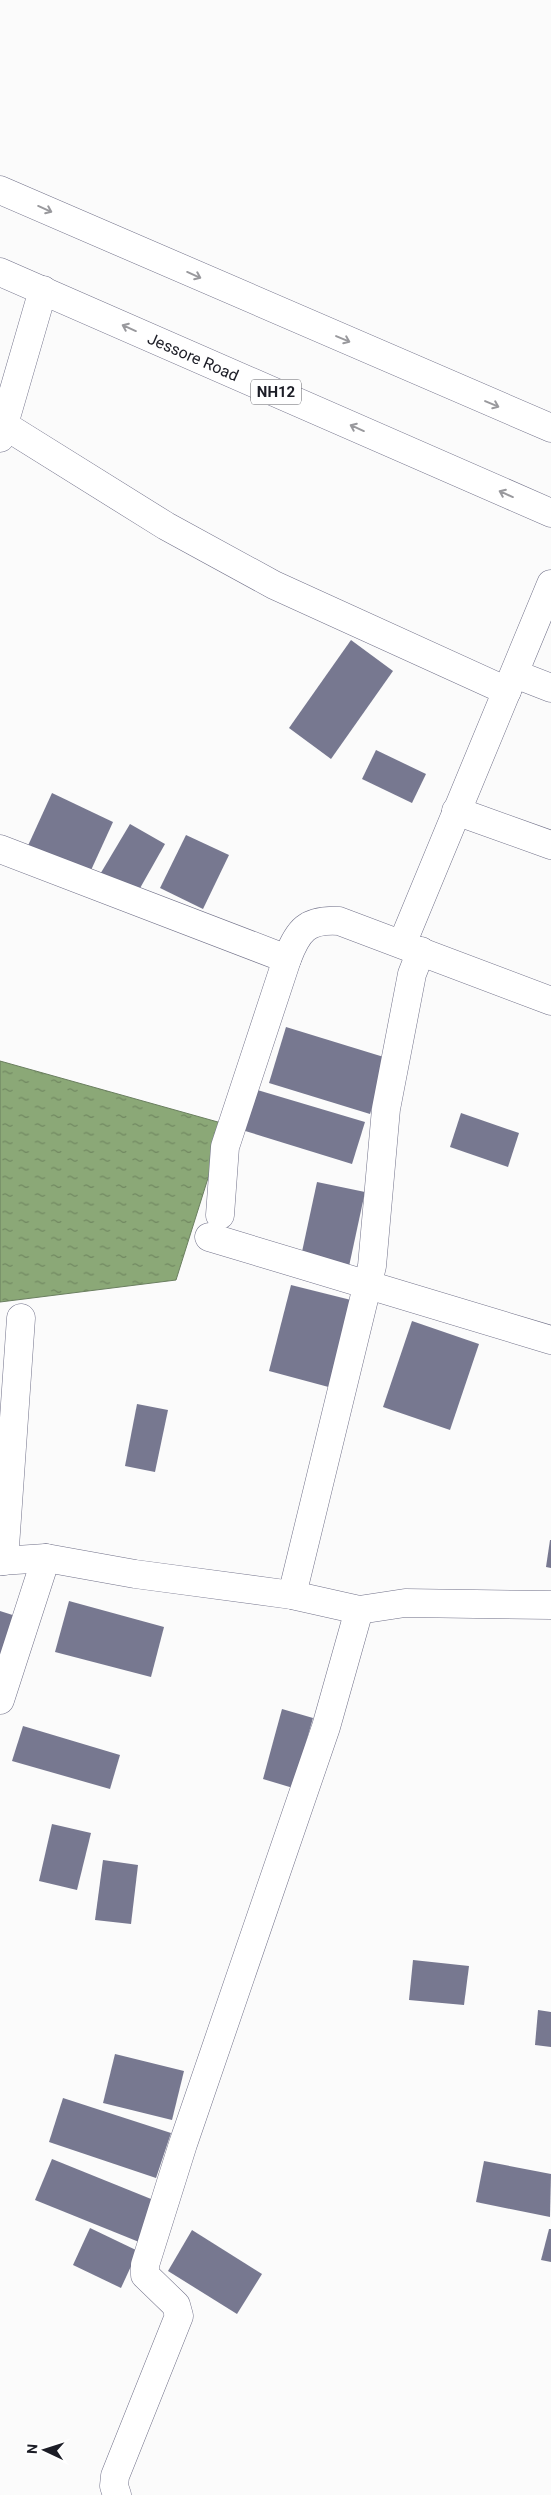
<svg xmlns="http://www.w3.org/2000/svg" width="551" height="2495" font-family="Roboto,sans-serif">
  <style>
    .water { fill: url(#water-ripples); stroke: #6a7e5f }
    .building { fill: #777890 }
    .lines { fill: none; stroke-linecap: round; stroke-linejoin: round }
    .minor-casing { stroke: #717189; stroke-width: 29 }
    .highway-casing { stroke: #717189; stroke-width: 29 }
    .minor { stroke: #fff; stroke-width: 28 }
    .highway { stroke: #fff; stroke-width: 28 }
    .oneway { stroke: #99999d }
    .labels { text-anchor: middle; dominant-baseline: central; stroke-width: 5; stroke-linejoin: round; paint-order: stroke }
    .shield { fill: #fff; stroke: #606167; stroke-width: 1 }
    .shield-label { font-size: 15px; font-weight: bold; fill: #1c1d26 }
    .street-label { font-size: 16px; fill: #1c1d26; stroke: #fff }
  </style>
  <defs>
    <pattern id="water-ripples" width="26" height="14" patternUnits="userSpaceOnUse" patternTransform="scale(1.25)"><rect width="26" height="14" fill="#8ba877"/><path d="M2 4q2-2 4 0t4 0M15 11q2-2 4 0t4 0" fill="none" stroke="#718861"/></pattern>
  </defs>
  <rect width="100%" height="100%" fill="#fbfbfb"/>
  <polygon class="water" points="0,1061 225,1124 176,1280 0,1302"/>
  <g class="building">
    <polygon points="351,640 393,671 331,759 289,728"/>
    <polygon points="376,750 426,774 412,803 362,779"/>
    <polygon points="52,793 113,822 87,879 26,850"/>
    <polygon points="130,824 165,844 135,897 99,876"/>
    <polygon points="186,835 229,855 203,909 160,888"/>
    <polygon points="286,1027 387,1058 370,1114 269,1083"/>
    <polygon points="254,1089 365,1122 352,1164 242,1130"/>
    <polygon points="461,1113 519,1133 508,1167 450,1147"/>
    <polygon points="317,1182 365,1192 348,1271 300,1261"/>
    <polygon points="291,1285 359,1302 336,1389 269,1371"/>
    <polygon points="412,1321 479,1344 450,1430 383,1407"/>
    <polygon points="137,1404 168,1410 155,1472 125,1466"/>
    <polygon points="550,1540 551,1540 551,1568 546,1567"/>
    <polygon points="69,1601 164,1627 151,1677 55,1652"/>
    <polygon points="0,1611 22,1618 0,1682"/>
    <polygon points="282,1709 313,1718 293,1788 263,1779"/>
    <polygon points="23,1726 120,1755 110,1789 12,1761"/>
    <polygon points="52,1824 91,1833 77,1890 39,1881"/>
    <polygon points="103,1860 138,1865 131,1924 95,1920"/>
    <polygon points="413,1960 469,1966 464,2005 409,2000"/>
    <polygon points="538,2010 551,2012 551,2047 535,2045"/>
    <polygon points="115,2054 184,2071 172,2120 103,2103"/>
    <polygon points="63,2098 171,2133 156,2178 49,2142"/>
    <polygon points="52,2159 161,2203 144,2244 35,2200"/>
    <polygon points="484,2161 551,2174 550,2217 476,2202"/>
    <polygon points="90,2228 138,2251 121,2288 73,2265"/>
    <polygon points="549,2229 551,2229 551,2262 541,2260"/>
    <polygon points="192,2230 262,2274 237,2314 168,2271"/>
  </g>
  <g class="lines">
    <defs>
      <g id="minor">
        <polyline points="4,425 166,526 274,585 507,691"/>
        <polyline points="0,438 43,290"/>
        <polyline points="515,674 551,688"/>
        <polyline points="456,811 551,845"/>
        <polyline points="0,849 287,959"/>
        <polyline points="402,944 551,584"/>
        <path d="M 220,1215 L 225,1147 L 287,959 C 298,930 307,919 339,921 L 551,1001"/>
        <polyline points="209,1237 551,1340"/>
        <polyline points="0,1561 46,1558 135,1574 292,1595 359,1610 405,1603 551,1605"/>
        <polyline points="4,1561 21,1318"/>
        <polyline points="292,1595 372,1266 386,1109 412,974 421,951"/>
        <polyline points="0,1700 46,1558"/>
        <polyline points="117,2495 114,2486 115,2476 179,2316 176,2305 145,2275 145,2265 183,2144 326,1727 359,1610"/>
      </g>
      <g id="highway">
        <polyline points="0,190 551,428"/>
        <path id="s1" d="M 0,272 L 551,513"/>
      </g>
    </defs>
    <use href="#minor" class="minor-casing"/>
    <use href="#highway" class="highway-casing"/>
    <use href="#minor" class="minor"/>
    <use href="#highway" class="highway"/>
  </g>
  <defs><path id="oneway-shaft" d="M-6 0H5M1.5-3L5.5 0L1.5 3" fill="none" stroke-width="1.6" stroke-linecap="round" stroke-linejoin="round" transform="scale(1.25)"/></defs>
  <g class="oneway">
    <use href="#oneway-shaft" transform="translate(45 209) rotate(24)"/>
    <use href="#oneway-shaft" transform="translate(194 275) rotate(24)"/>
    <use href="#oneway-shaft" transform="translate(129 328) rotate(-156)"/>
    <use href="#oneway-shaft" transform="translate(343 339) rotate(23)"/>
    <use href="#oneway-shaft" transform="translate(492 404) rotate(23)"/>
    <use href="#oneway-shaft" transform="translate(357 428) rotate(-156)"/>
    <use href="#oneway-shaft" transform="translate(506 494) rotate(-156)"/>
  </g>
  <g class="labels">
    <rect class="shield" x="251" y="379.5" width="50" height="25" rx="4"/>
    <g class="shield-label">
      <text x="276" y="392">NH12</text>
    </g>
    <g class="street-label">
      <text stroke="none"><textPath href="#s1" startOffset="211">Jessore Road</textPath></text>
    </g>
  </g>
  <g transform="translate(45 2450) rotate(274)" stroke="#ffffff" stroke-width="4" paint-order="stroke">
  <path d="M0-4L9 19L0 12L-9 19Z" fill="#1c1d26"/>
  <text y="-8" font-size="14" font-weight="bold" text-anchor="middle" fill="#1c1d26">N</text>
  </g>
</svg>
